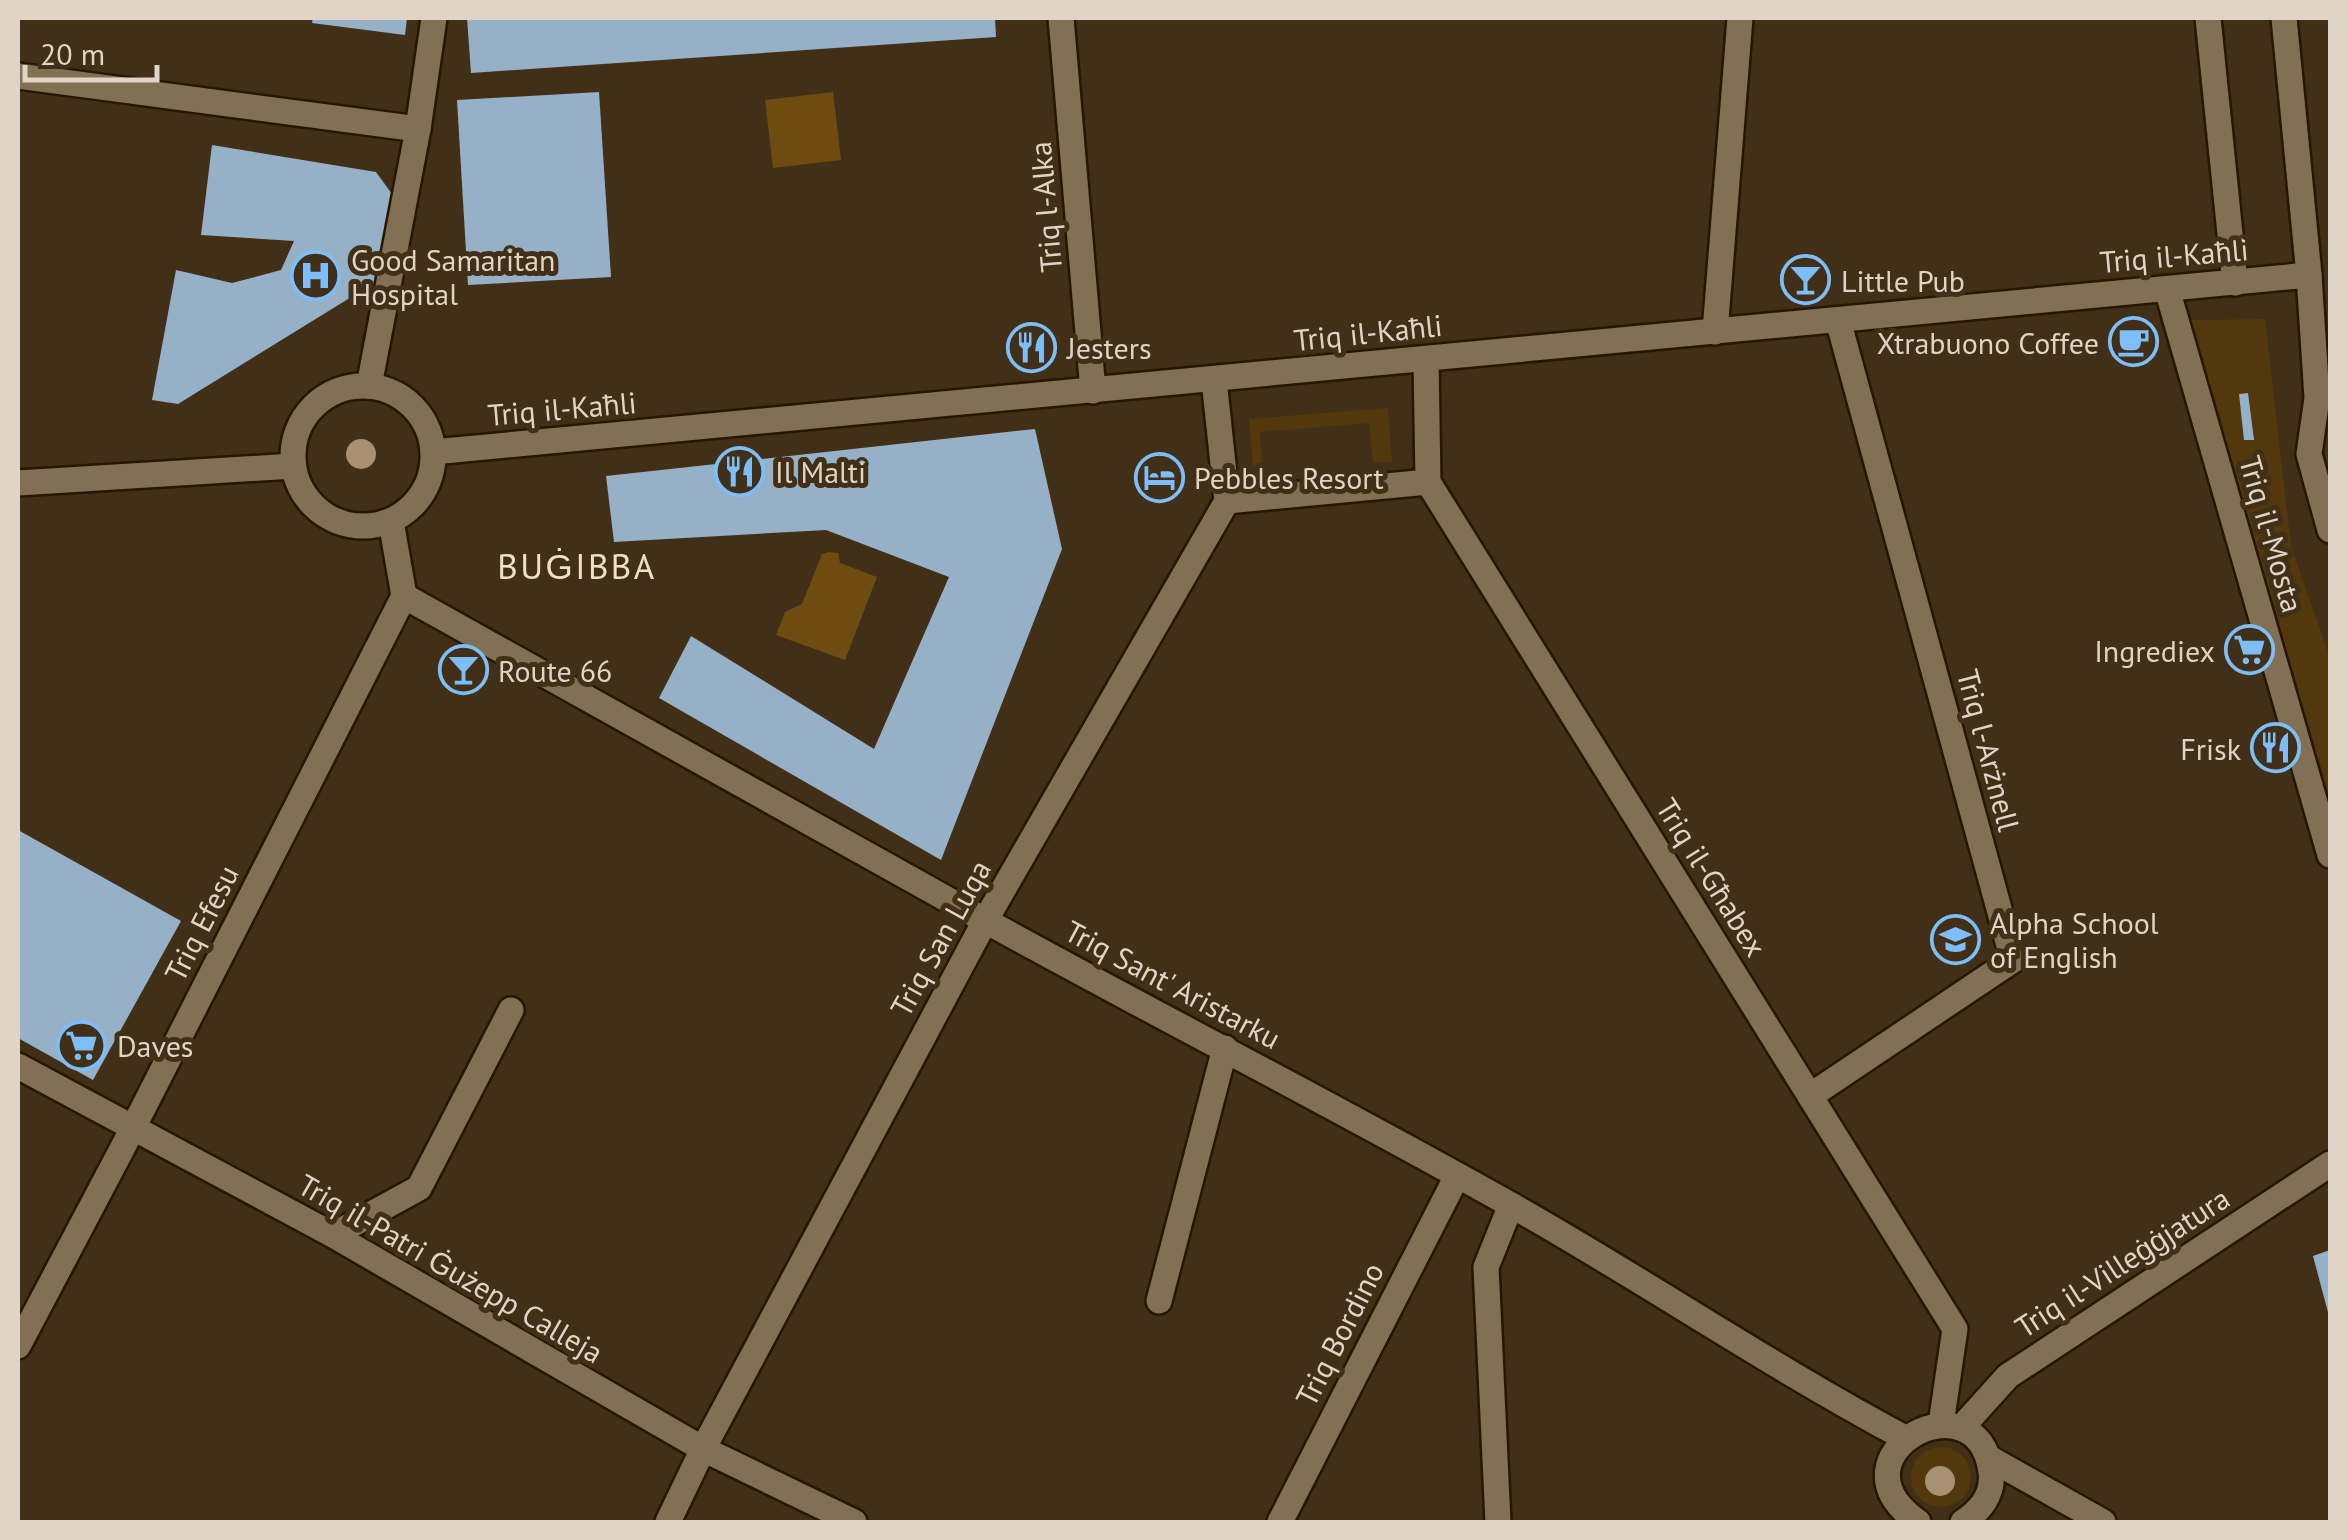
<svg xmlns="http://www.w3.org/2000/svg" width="2348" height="1540" font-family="'PT Sans',sans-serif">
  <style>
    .green { fill: #52380c }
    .water { fill: #6e4c11 }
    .building { fill: #96b0c8 }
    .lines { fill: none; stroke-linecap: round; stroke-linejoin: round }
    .minor-casing { stroke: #271700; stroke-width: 30 }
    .minor { stroke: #826f54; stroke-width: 25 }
    .tree { fill: #a79172 }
    .labels { text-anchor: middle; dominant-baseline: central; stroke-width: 10; stroke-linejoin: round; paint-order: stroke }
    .street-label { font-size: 30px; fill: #dfd4c6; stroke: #413017 }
    .poi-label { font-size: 30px; fill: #dfd4c6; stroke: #413017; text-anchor: start }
    .quarter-label { font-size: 35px; letter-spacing: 2.5px; fill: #f4dfc1; stroke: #413017 }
  </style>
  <rect width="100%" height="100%" fill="#413017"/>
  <g class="green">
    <polygon points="2265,319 2291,546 2330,658 2330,799 2191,320"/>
    <polygon points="1388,408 1392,462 1373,463 1369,423 1260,432 1262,466 1253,467 1249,419"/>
    <circle cx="1941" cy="1477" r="30"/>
  </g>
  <g class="water">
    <polygon points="833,92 841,160 773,168 765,100"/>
    <polygon points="829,552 838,553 840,563 877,577 845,660 776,635 785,612 802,604 822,554"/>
  </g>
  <g class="building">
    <polygon points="313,18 407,18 405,35 312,23"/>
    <polygon points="467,18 995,18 996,37 471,73"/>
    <polygon points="599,92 611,277 468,285 457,100"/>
    <polygon points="212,145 376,172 392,194 374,283 178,404 152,400 176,270 232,283 281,270 294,241 201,235"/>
    <polygon points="2248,393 2254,440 2244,440 2239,394"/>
    <polygon points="1035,429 1062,549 941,860 659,698 691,636 874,749 949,577 826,530 614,542 606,476"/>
    <polygon points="18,830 181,921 93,1080 18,1038"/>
    <polygon points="2330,1250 2330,1316 2329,1316 2313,1256"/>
  </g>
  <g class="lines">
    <defs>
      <g id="minor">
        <polyline points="1061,18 1093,391"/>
        <polyline points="2208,18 2235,283"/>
        <polyline points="2284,18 2309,275 2317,398 2309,454 2330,530"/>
        <polyline points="18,76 418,129"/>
        <polyline points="2167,289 2330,855"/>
        <polyline points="1715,332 1740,18"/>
        <polyline points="1426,359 1428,482 1955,1329 1941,1424"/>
        <polyline points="369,386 418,129 434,18"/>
        <circle cx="363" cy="456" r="70"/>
        <polyline points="433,452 2309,275"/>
        <polyline points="18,483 293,466"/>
        <polyline points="1227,501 1428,482"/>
        <path d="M 404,596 C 598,704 791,814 986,921 C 1160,1017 1337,1107 1511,1205 C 1644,1280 1770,1366 1905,1438"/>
        <polyline points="18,1066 333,1235 703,1449 854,1522"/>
        <polyline points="1810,1096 2013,960 1838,320"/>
        <polyline points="333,1235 419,1188 511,1010"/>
        <polyline points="1159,1301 1225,1048"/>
        <polyline points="18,1346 132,1130 404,596 391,521"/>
        <polyline points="1961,1428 2008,1376 2330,1164"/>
        <polyline points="1989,1458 2103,1522"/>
        <polyline points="668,1522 703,1449 985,921 1227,501 1214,380"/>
        <polyline points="1280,1522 1457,1176"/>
        <polyline points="1498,1522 1486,1267 1511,1205"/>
        <path d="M 1918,1522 C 1823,1455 1978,1372 1991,1472 C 1994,1494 1980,1511 1963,1522"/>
      </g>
    </defs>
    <use href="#minor" class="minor-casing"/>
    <use href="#minor" class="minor"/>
  </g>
  <g class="tree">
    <circle cx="361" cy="454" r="15"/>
    <circle cx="1940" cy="1481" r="15"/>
  </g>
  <defs>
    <symbol id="hospital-ring" viewBox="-11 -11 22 22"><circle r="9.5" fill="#413017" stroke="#7dbef9" stroke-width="1.5"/><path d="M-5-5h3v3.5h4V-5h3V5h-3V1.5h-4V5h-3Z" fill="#7dbef9"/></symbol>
    <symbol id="bar-ring" viewBox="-11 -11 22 22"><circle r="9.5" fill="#413017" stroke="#7dbef9" stroke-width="1.5"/><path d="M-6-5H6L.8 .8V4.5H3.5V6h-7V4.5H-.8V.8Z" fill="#7dbef9"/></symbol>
    <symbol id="cafe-ring" viewBox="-11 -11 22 22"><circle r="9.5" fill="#413017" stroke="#7dbef9" stroke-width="1.5"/><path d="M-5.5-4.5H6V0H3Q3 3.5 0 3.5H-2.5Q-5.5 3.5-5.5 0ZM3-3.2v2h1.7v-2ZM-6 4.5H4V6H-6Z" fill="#7dbef9"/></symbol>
    <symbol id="restaurant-ring" viewBox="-11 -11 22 22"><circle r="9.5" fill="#413017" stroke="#7dbef9" stroke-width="1.5"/><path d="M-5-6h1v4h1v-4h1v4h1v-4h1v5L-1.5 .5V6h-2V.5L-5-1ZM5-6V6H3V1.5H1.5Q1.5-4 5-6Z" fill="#7dbef9"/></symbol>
    <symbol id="hotel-ring" viewBox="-11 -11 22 22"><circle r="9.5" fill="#413017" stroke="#7dbef9" stroke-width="1.5"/><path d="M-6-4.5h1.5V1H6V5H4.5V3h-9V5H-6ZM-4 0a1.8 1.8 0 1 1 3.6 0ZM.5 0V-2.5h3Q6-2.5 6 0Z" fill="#7dbef9"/></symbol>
    <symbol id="supermarket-ring" viewBox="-11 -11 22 22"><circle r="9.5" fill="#413017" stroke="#7dbef9" stroke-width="1.5"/><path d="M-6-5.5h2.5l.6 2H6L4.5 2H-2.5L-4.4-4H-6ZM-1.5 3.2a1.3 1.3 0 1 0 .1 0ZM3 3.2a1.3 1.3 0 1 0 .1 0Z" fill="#7dbef9"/></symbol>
    <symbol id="school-ring" viewBox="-11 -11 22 22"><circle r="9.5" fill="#413017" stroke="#7dbef9" stroke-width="1.5"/><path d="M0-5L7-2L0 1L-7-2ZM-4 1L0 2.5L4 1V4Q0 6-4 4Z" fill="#7dbef9"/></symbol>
  </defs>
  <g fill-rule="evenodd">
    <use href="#hospital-ring" x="288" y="248" width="55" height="55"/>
    <use href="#bar-ring" x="1778" y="252" width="55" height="55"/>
    <use href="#cafe-ring" x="2106" y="314" width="55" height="55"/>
    <use href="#restaurant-ring" x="1004" y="320" width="55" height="55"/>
    <use href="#restaurant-ring" x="712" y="444" width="55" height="55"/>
    <use href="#hotel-ring" x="1132" y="450" width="55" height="55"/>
    <use href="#supermarket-ring" x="2222" y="622" width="55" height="55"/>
    <use href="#bar-ring" x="436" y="642" width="55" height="55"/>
    <use href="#restaurant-ring" x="2248" y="720" width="55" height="55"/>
    <use href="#school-ring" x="1928" y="912" width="55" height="55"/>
    <use href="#supermarket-ring" x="54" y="1018" width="55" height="55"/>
  </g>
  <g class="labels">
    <g class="street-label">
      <text transform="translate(1045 207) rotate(-95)">Triq l-Alka</text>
      <text transform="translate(2174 255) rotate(-5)">Triq il-Kaħli</text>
      <text transform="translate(1368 332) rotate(-6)">Triq il-Kaħli</text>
      <text transform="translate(562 408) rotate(-5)">Triq il-Kaħli</text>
      <text transform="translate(2272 534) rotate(74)">Triq il-Mosta</text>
      <text transform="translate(1989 750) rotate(75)">Triq l-Arżnell</text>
      <text transform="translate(1712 877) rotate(58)">Triq il-Għabex</text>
      <text transform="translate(201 923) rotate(-63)">Triq Efesu</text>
      <text transform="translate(940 938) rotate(-61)">Triq San Luqa</text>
      <text transform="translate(1173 984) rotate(28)">Triq Sant' Aristarku</text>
      <text transform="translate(2122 1262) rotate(-33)">Triq il-Villeġġjatura</text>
      <text transform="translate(451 1268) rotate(30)">Triq il-Patri Ġużepp Calleja</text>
      <text transform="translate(1339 1334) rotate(-63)">Triq Bordino</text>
    </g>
    <g class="poi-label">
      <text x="351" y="259">Good Samaritan<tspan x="351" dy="34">Hospital</tspan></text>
      <text x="1841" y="280">Little Pub</text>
      <text x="2099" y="342" text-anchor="end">Xtrabuono Coffee</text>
      <text x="1067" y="347">Jesters</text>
      <text x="775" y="471">Il Malti</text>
      <text x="1194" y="477">Pebbles Resort</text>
      <text x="2215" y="650" text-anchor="end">Ingrediex</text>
      <text x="498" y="670">Route 66</text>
      <text x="2241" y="748" text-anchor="end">Frisk</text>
      <text x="1990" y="922">Alpha School<tspan x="1990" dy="34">of English</tspan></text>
      <text x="117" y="1045">Daves</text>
    </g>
    <g class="quarter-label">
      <text x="577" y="566">BUĠIBBA</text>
    </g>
  </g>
  <rect width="2348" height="1540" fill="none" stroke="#dfd4c6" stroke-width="40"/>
  <path d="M25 65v15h132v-15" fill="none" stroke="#dfd4c6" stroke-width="5"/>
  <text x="40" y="65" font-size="30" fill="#dfd4c6" stroke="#413017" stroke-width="8" paint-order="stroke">20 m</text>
</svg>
